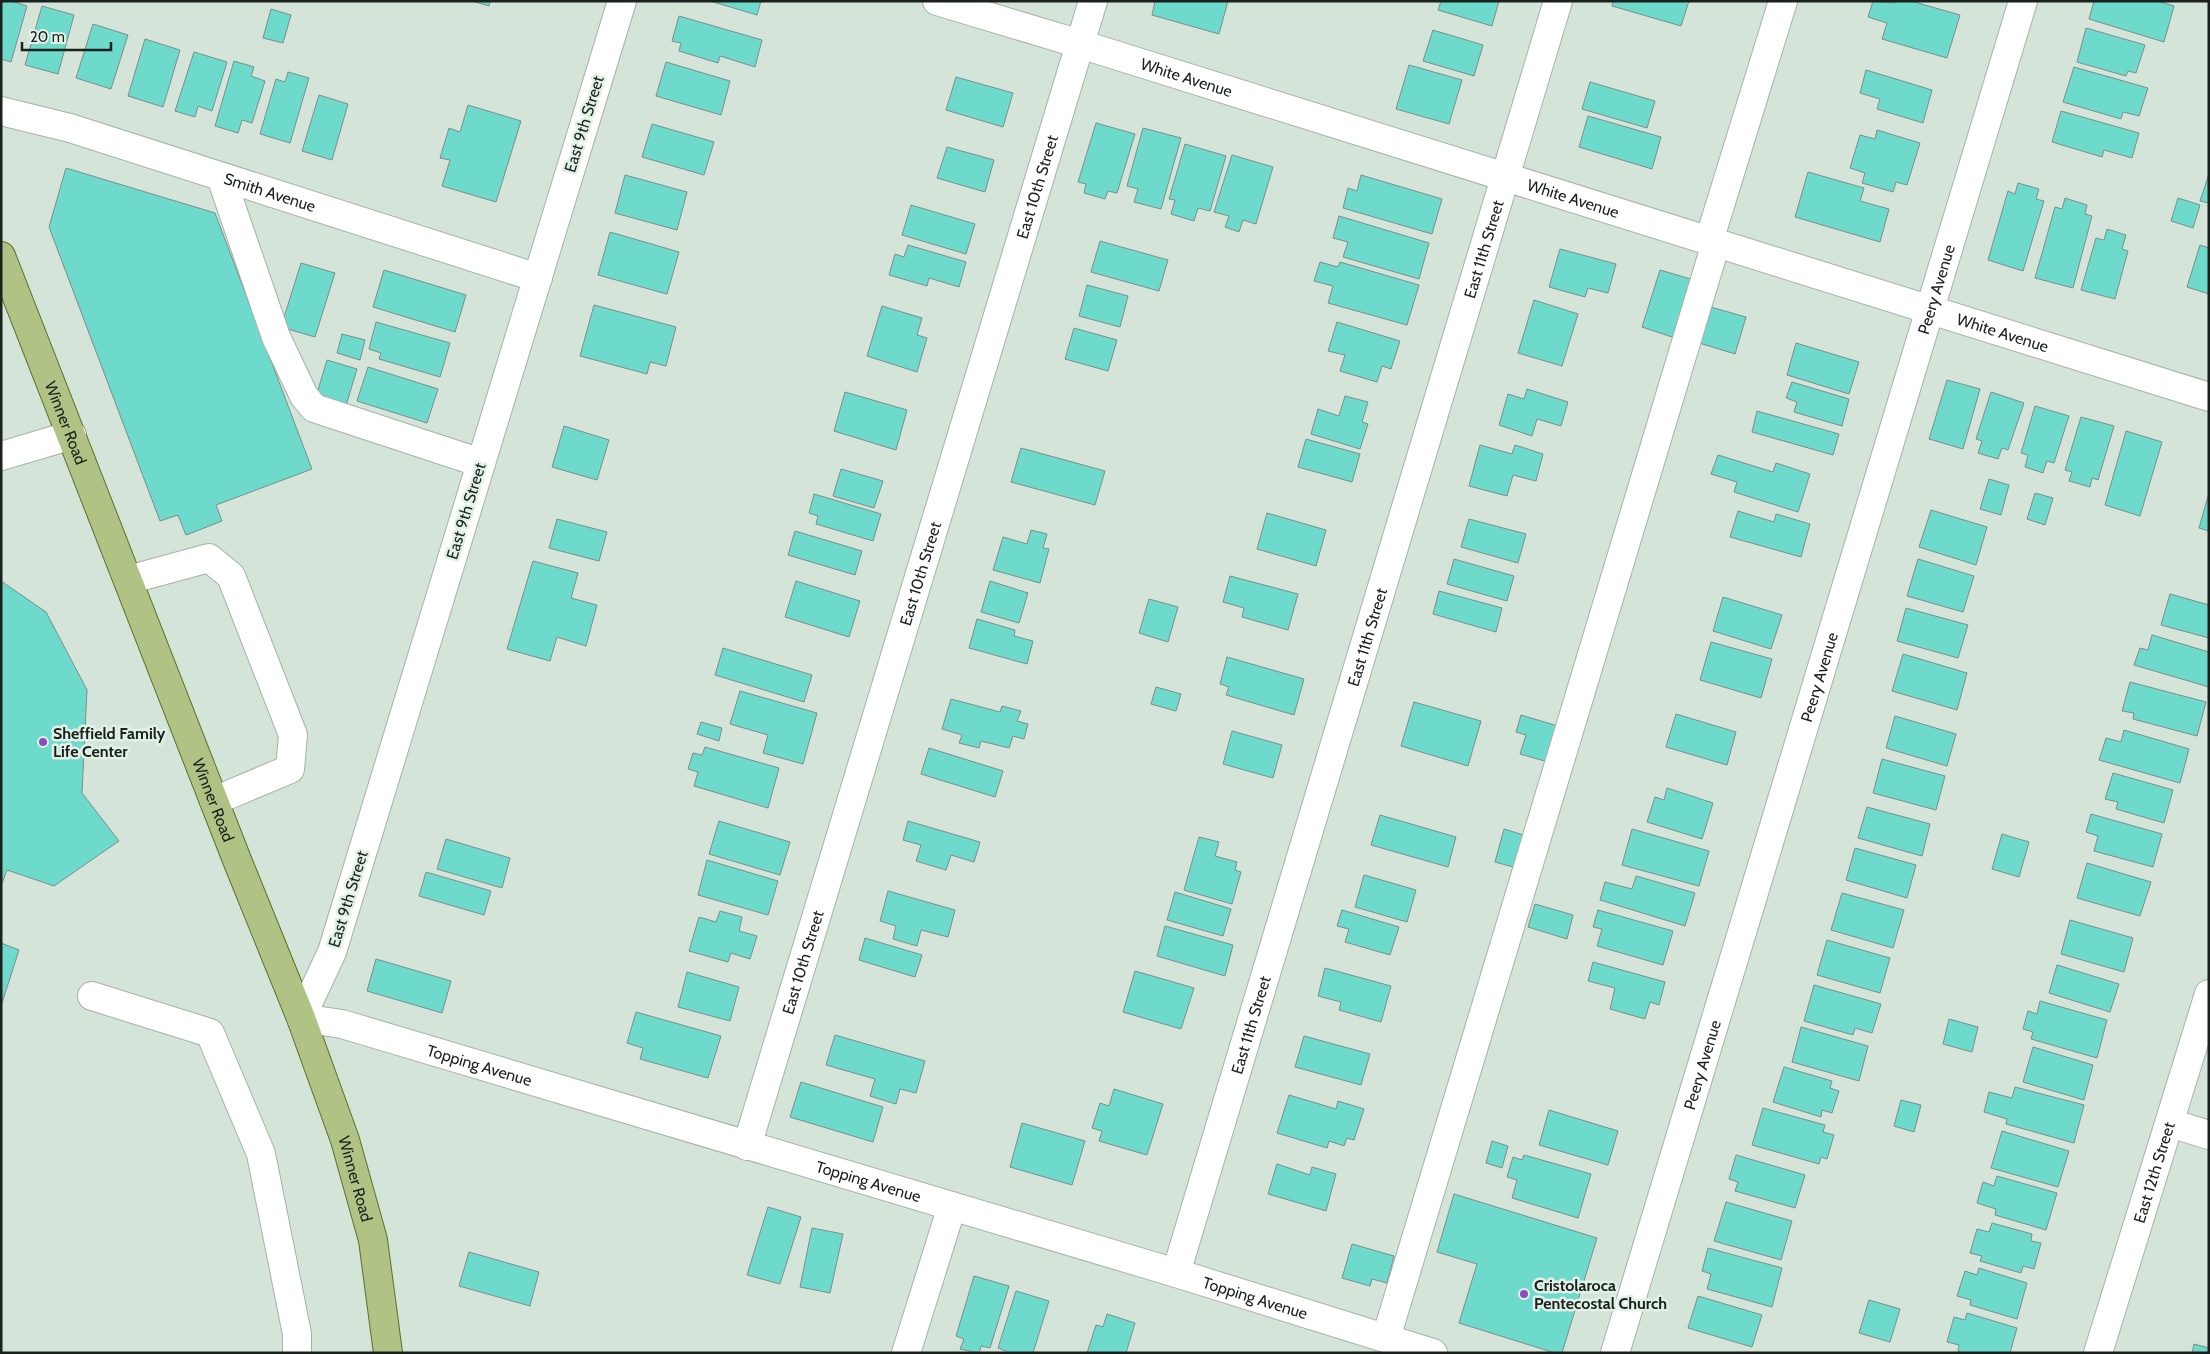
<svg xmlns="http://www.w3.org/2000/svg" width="2210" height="1354" font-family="Cabin,sans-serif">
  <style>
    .building { fill: #6edacc; stroke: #7a8e8b }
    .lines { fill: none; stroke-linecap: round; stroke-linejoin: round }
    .minor-casing { stroke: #a3b3a8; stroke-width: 30 }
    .major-casing { stroke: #5b702b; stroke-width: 30 }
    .minor { stroke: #fff; stroke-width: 28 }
    .major { stroke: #b1c384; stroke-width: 28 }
    .poi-dot { fill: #8a4ec4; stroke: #e1f1e6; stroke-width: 2 }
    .labels { text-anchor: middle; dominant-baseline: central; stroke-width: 5; stroke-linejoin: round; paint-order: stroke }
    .street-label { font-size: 16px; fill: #1b211d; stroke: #e1f1e6 }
    .poi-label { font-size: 16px; font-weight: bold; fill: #1b211d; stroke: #e1f1e6; text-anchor: start }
  </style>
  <rect width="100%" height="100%" fill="#d4e4d9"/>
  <g class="building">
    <polygon points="1,1 11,1 27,6 11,62 1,59"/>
    <polygon points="472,1 490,1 489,6"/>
    <polygon points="710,1 761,1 757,15"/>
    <polygon points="1155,1 1228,1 1219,34 1152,15"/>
    <polygon points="1441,1 1499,1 1492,26 1438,10"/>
    <polygon points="1613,1 1689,1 1681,26 1612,6"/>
    <polygon points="1873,1 1894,3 1895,1 1911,1 1960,15 1947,58 1882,39 1887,23 1868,17"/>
    <polygon points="2094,1 2158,1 2174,6 2164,42 2089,19"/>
    <polygon points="42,6 74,15 58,74 25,65"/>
    <polygon points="271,9 291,15 283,43 263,38"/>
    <polygon points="679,16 762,40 755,67 720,56 718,63 679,51 681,43 672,41"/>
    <polygon points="93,24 128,35 111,89 76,78"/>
    <polygon points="2086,28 2145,45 2136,73 2128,71 2126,76 2077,62"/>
    <polygon points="1433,30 1483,45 1474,76 1423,61"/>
    <polygon points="145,39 180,50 163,107 128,96"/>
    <polygon points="194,52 227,62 212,111 198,106 195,117 175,111"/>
    <polygon points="234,61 254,67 251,76 265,81 252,123 242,120 238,133 215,126"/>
    <polygon points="666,62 730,81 721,115 656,96"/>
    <polygon points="1409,65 1462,80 1449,124 1396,109"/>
    <polygon points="2074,67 2148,88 2139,116 2123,112 2121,119 2063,102"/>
    <polygon points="1866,70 1932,90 1923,123 1877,109 1880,99 1860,93"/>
    <polygon points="288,72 309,78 290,143 260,134 276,79 285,82"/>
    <polygon points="956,77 1013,93 1003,127 946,110"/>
    <polygon points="1590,82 1655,101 1647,128 1582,109"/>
    <polygon points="319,95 348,104 332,160 302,151"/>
    <polygon points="468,105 521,121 496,202 442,186 450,160 440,158 449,128 460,132"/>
    <polygon points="2061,111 2139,133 2132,158 2104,150 2102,157 2052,142"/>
    <polygon points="1588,116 1661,137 1652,169 1579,147"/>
    <polygon points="1096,123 1135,134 1117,193 1108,191 1105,199 1084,193 1086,184 1078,182"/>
    <polygon points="652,124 714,142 704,175 642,157"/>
    <polygon points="1143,128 1181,138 1161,209 1134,202 1138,189 1127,186"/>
    <polygon points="1877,130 1920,143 1907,185 1896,182 1893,192 1862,183 1865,173 1850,168 1860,135 1875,139"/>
    <polygon points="1185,144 1226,156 1210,211 1198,208 1194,221 1171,214 1175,200 1169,199"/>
    <polygon points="947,147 994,160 985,192 937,178"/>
    <polygon points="1232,155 1273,167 1256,224 1243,220 1239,232 1225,227 1229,216 1214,212"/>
    <polygon points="66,168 215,213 312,469 216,505 222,521 186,535 178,515 160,521 49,227"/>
    <polygon points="1808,172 1864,188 1860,201 1889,209 1880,242 1795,217"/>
    <polygon points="2209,174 2209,203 2200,201"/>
    <polygon points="625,175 687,192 677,230 615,213"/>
    <polygon points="1361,175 1442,199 1432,234 1343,208 1348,188 1357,191"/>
    <polygon points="2018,183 2039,189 2036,199 2044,201 2023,271 1988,260 2008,191 2015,194"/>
    <polygon points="2065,198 2087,205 2085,214 2092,216 2073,288 2035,278 2055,207 2062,209"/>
    <polygon points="2178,198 2200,205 2193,228 2171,221"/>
    <polygon points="911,205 975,224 966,254 902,235"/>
    <polygon points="1339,216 1429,243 1419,279 1343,257 1348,242 1333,238"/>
    <polygon points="2107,229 2126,235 2122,249 2128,251 2115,299 2081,290 2096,238 2104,240"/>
    <polygon points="610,232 679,252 667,294 598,275"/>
    <polygon points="1100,241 1168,260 1159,291 1091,272"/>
    <polygon points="908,245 966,262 959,287 929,278 927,286 889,275 895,254 904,257"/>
    <polygon points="2200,245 2209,248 2209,294 2187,287"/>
    <polygon points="1560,249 1616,264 1608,293 1588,288 1585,297 1549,287"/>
    <polygon points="1320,262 1338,267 1340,262 1419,285 1407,325 1328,303 1333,286 1314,281"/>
    <polygon points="301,263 335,273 315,337 281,327"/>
    <polygon points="384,270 466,295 455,332 373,307"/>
    <polygon points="1660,270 1694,280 1675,338 1642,327"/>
    <polygon points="1087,285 1128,296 1120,327 1079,316"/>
    <polygon points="1534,300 1578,314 1562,366 1518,353"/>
    <polygon points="594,305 676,327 666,366 650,362 647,374 580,356"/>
    <polygon points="882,306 922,318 917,335 927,338 917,372 867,356"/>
    <polygon points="1707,306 1746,317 1735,354 1696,342"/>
    <polygon points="376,322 450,343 440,377 379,359 381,353 369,349"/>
    <polygon points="1337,322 1400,341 1391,369 1382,366 1377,382 1340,371 1345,355 1328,351"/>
    <polygon points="1074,328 1117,340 1108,371 1065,359"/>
    <polygon points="342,334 365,340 360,360 337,353"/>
    <polygon points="1796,343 1859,362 1849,394 1787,375"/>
    <polygon points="327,360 357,369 345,409 315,400"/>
    <polygon points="368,367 438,389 427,423 357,401"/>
    <polygon points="1947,380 1980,389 1963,449 1929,439"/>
    <polygon points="1792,382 1849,399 1842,426 1794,412 1797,402 1786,398"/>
    <polygon points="1527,389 1568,402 1561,426 1537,419 1532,436 1499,425 1508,394 1524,399"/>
    <polygon points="845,392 907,410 896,450 834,431"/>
    <polygon points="1991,392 2024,403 2008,450 2002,448 1998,459 1978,453 1982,441 1976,439"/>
    <polygon points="1345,396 1368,402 1362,422 1368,424 1360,449 1311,434 1318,409 1339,416"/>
    <polygon points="2035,406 2069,416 2054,463 2047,461 2043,473 2025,467 2028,455 2021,453"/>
    <polygon points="1757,411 1839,434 1833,455 1752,432"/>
    <polygon points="2081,417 2114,426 2098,480 2092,478 2090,487 2069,481 2072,472 2065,470"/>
    <polygon points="564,426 609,440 597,480 552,467"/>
    <polygon points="2126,431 2162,442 2140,516 2105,505"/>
    <polygon points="1306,439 1360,454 1352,482 1298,467"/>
    <polygon points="1480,445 1512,454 1515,445 1543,454 1536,481 1513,475 1507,496 1469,486"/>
    <polygon points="1021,448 1105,471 1095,505 1011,482"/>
    <polygon points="1718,455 1773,472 1776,463 1810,474 1798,512 1734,492 1737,482 1711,474"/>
    <polygon points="841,469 883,481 874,508 833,496"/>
    <polygon points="1989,479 2009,485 2001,515 1980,509"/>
    <polygon points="2035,493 2053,498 2045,525 2027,519"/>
    <polygon points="2209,493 2209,531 2199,528"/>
    <polygon points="814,494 881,514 873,541 816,524 818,516 809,513"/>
    <polygon points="1931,510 1987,527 1976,565 1919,547"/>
    <polygon points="1738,511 1774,522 1776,514 1810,524 1801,557 1730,537"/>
    <polygon points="1267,513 1326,530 1316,566 1257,549"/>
    <polygon points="557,519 607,532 599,561 549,548"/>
    <polygon points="1469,519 1526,534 1518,563 1461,547"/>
    <polygon points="1031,530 1047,534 1043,548 1049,549 1040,583 993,570 1003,537 1027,544"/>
    <polygon points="795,531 862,551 855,575 788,555"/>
    <polygon points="1454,559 1514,576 1507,601 1447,584"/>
    <polygon points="1918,559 1974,576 1963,612 1907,596"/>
    <polygon points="533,561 578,573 571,598 597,605 586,646 557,637 550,661 507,649"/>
    <polygon points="1230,576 1298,594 1288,630 1242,617 1244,608 1223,602"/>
    <polygon points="1,581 46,612 87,690 82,793 119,841 54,886 7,870 1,886"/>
    <polygon points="796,581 860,601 849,637 785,617"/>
    <polygon points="990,581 1028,593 1019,623 981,612"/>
    <polygon points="1439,591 1502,608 1496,632 1433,614"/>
    <polygon points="2170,594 2209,605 2209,638 2161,625"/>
    <polygon points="1723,597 1782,615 1771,649 1713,631"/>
    <polygon points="1149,599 1178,607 1168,642 1139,633"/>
    <polygon points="1906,608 1968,625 1958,658 1897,641"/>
    <polygon points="977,619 1015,630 1014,636 1033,641 1027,664 969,648"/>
    <polygon points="2152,635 2209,652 2209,687 2134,665 2140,648 2148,650"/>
    <polygon points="1711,642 1772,659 1761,698 1700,680"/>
    <polygon points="723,648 812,675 804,702 715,675"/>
    <polygon points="1903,654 1967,673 1957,710 1892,691"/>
    <polygon points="1227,657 1304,679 1294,715 1226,695 1229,687 1220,684"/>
    <polygon points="2130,682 2206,702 2197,736 2133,719 2134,713 2122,711"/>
    <polygon points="1156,687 1181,694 1176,711 1151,704"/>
    <polygon points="740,691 817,713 803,764 763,753 768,735 730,724"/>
    <polygon points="951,699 1000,712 1002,706 1021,711 1017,721 1028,724 1024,739 1013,736 1009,748 981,741 979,748 959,743 962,735 942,729"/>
    <polygon points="1414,702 1481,721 1468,766 1401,746"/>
    <polygon points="1676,714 1736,732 1727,765 1666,747"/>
    <polygon points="1521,715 1558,726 1548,762 1520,754 1526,735 1516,732"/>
    <polygon points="1895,716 1956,734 1947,766 1886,748"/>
    <polygon points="701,722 722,728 719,741 697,734"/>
    <polygon points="2124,730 2189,749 2180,783 2099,760 2106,738 2121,742"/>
    <polygon points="1232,731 1282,745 1273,778 1223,764"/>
    <polygon points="705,747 779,768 768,808 694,786 698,772 688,769 693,753 702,755"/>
    <polygon points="929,748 1003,771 995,797 921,774"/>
    <polygon points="1882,759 1945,776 1936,810 1873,793"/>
    <polygon points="2113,773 2173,790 2164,823 2116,809 2118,802 2105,799"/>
    <polygon points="1667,788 1713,803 1702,839 1647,822 1655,797 1664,800"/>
    <polygon points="1867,807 1930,824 1922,856 1858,838"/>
    <polygon points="2091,814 2162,834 2153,867 2094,851 2098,836 2086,832"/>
    <polygon points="1380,815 1456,837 1448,867 1371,845"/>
    <polygon points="719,821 790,842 780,875 709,854"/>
    <polygon points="908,821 980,842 974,862 951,855 946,870 916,861 921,845 903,840"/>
    <polygon points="1504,829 1527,836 1517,868 1495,862"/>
    <polygon points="1632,829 1709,851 1699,886 1622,865"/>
    <polygon points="2002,834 2029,842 2019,877 1992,869"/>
    <polygon points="1199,837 1219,842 1215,856 1237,862 1235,870 1241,872 1232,904 1184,890"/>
    <polygon points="446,839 510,858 502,888 437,869"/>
    <polygon points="1855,848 1916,865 1907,898 1846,880"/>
    <polygon points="707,860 778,881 768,915 698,895"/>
    <polygon points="2087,863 2151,882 2140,916 2077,898"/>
    <polygon points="426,872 491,891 484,915 419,896"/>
    <polygon points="1364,875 1416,890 1407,922 1355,907"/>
    <polygon points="1636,876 1695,893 1685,926 1600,900 1605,882 1632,889"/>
    <polygon points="888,891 955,910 948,937 921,930 917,946 893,939 896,926 880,921"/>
    <polygon points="1175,892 1231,909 1223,936 1167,920"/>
    <polygon points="1842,893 1904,910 1893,948 1831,930"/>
    <polygon points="1535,904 1573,915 1567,939 1528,927"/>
    <polygon points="1342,910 1399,927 1390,955 1345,942 1349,929 1337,926"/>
    <polygon points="1598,910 1673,931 1663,965 1597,946 1602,929 1593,927"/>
    <polygon points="720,911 742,917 739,931 757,936 750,959 731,953 728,962 689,951 699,917 716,922"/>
    <polygon points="2070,920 2133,938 2124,972 2061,954"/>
    <polygon points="1165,926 1233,945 1225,976 1157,956"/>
    <polygon points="865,938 922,955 915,977 859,960"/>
    <polygon points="1827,940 1890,958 1880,993 1817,975"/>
    <polygon points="1,943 19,950 1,1006"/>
    <polygon points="376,959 451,981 442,1013 367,991"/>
    <polygon points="1593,962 1665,982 1659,1005 1650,1002 1645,1019 1610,1009 1615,988 1588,981"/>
    <polygon points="2057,965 2119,984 2110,1012 2049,993"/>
    <polygon points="1325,968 1391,986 1381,1022 1339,1010 1341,1002 1318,996"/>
    <polygon points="1135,971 1194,988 1181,1029 1123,1012"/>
    <polygon points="687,972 739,987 730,1021 678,1007"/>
    <polygon points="1814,985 1881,1004 1872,1033 1855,1028 1853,1035 1804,1021"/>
    <polygon points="2040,1001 2107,1020 2097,1058 2031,1039 2033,1032 2023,1029 2028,1011 2037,1014"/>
    <polygon points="636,1012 721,1036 708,1078 640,1059 643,1048 627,1043"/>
    <polygon points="1949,1019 1978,1027 1972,1052 1943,1044"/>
    <polygon points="1801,1027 1868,1046 1859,1081 1792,1062"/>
    <polygon points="835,1035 925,1061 916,1093 900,1089 896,1104 870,1096 875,1079 826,1065"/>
    <polygon points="1304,1036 1370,1054 1361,1085 1295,1067"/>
    <polygon points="2033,1047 2093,1065 2084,1100 2023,1082"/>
    <polygon points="1784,1067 1832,1081 1830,1088 1839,1091 1832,1113 1822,1110 1821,1117 1773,1102"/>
    <polygon points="801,1082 883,1107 873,1142 790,1117"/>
    <polygon points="2015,1087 2084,1105 2074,1143 2006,1124 2007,1119 1984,1112 1989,1092 2012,1098"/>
    <polygon points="1114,1089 1163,1104 1147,1155 1099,1141 1102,1131 1092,1128 1100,1103 1109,1106"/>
    <polygon points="1289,1095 1336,1109 1338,1101 1364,1109 1354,1140 1347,1138 1344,1146 1329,1141 1327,1148 1277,1133"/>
    <polygon points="1901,1100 1921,1105 1914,1132 1894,1126"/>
    <polygon points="1763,1108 1825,1125 1823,1132 1834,1135 1827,1159 1821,1157 1819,1164 1752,1145"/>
    <polygon points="1549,1110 1618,1131 1608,1165 1539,1145"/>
    <polygon points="1022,1123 1085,1141 1072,1185 1010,1167"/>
    <polygon points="2002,1131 2069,1151 2058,1187 1991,1168"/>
    <polygon points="1492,1141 1508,1146 1502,1168 1486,1163"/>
    <polygon points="1524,1155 1591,1174 1578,1218 1512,1198 1517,1180 1507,1177 1513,1157 1522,1160"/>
    <polygon points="1736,1155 1805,1175 1795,1208 1735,1191 1738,1182 1729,1179"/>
    <polygon points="1277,1164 1310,1175 1312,1167 1336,1174 1326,1211 1268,1194"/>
    <polygon points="1997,1176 2057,1193 2046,1230 1995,1215 1996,1209 1977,1203 1983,1182 1994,1186"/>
    <polygon points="1454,1194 1597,1238 1562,1353 1555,1353 1459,1323 1477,1264 1437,1252"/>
    <polygon points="1726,1202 1792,1221 1781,1260 1714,1241"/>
    <polygon points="768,1207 801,1217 780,1284 747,1275"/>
    <polygon points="1992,1223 2032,1234 2031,1241 2041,1243 2034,1269 2023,1266 2021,1273 1980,1261 1982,1256 1970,1253 1977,1229 1989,1232"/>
    <polygon points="812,1228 843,1234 830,1293 800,1287"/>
    <polygon points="1352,1244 1394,1256 1387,1283 1372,1279 1370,1286 1342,1278"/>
    <polygon points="1708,1248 1782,1268 1772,1307 1707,1289 1711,1274 1702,1271"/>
    <polygon points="469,1252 539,1272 530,1306 459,1286"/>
    <polygon points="1979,1268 2027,1283 2017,1319 1970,1305 1971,1300 1957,1296 1965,1271 1977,1275"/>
    <polygon points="974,1276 1009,1286 990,1348 981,1346 979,1353 960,1349 964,1339 956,1336"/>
    <polygon points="1016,1291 1049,1301 1033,1353 1006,1353 1006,1351 998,1348"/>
    <polygon points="1698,1296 1762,1315 1752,1347 1688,1328"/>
    <polygon points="1869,1300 1900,1309 1890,1342 1859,1333"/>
    <polygon points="1967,1313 2017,1328 2010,1353 1963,1353 1958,1351 1959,1345 1947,1342 1954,1317 1965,1320"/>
    <polygon points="1107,1314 1135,1323 1126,1353 1087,1353 1096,1325 1103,1327"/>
    <polygon points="2194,1344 2209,1348 2209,1353 2192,1353"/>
  </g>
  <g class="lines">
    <defs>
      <g id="minor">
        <path id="s1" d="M 622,1 L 332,952 L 301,1018 L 342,1024 L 1176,1273 L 1433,1353"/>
        <path id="s2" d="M 937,1 L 1080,44 L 2209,397"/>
        <path id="s3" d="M 1,111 L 70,128 L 538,278"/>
        <polyline points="221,177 276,337 304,396 314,408 481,463"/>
        <polyline points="1709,241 1783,1"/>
        <polyline points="1,456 72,435"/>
        <polyline points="128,580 209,558 231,576 293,735 290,769 214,801"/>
        <polyline points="92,996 210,1033 261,1154 297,1334 297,1353"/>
        <polyline points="2170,1123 2209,1135"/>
        <path id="s4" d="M 747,1146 L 1093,1"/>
        <path id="s5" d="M 1176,1273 L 1558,1"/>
        <polyline points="1386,1338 1716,243"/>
        <polyline points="906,1353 952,1206"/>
        <path id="s6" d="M 1615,1353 L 2023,1"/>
        <path id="s7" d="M 2098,1353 L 2209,994"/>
      </g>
      <g id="major">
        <path id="s8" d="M 1,256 L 237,860 L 301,1018 L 345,1140 L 373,1240 L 388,1353"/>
      </g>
    </defs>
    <use href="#minor" class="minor-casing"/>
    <use href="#major" class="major-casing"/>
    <use href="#minor" class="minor"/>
    <use href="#major" class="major"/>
  </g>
  <g class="poi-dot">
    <circle cx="43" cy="742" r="5"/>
    <circle cx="1524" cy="1294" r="5"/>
  </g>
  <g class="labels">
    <g class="street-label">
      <text stroke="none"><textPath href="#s2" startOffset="261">White Avenue</textPath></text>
      <text transform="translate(584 124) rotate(-73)">East 9th Street</text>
      <text stroke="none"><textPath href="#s4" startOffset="1002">East 10th Street</textPath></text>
      <text stroke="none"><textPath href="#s3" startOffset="281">Smith Avenue</textPath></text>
      <text stroke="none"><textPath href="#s2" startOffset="666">White Avenue</textPath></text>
      <text stroke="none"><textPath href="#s5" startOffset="1069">East 11th Street</textPath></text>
      <text stroke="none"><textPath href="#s6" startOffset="1111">Peery Avenue</textPath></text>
      <text stroke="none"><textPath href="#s2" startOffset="1116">White Avenue</textPath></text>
      <text stroke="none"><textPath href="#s8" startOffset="179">Winner Road</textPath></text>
      <text transform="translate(466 511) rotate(-73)">East 9th Street</text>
      <text stroke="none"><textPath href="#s4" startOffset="598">East 10th Street</textPath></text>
      <text stroke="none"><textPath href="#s5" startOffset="664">East 11th Street</textPath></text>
      <text stroke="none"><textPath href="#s6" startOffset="706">Peery Avenue</textPath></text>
      <text stroke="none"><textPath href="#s8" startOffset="584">Winner Road</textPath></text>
      <text transform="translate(348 899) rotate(-73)">East 9th Street</text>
      <text stroke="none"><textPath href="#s4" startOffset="192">East 10th Street</textPath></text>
      <text stroke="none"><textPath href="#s5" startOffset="259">East 11th Street</textPath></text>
      <text stroke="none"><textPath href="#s6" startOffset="301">Peery Avenue</textPath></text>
      <text stroke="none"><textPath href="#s1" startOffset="1252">Topping Avenue</textPath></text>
      <text stroke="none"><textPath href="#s7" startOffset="189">East 12th Street</textPath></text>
      <text stroke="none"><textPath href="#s8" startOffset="989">Winner Road</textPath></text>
      <text stroke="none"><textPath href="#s1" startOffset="1658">Topping Avenue</textPath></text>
      <text stroke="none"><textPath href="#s1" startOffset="2062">Topping Avenue</textPath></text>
    </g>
    <g class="poi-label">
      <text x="53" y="733">Sheffield Family<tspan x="53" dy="18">Life Center</tspan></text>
      <text x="1534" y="1285">Cristolaroca<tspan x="1534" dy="18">Pentecostal Church</tspan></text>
    </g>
  </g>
  <rect width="2210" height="1354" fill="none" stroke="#1b211d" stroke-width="5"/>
  <path d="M22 42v8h89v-8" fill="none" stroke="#1b211d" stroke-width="2.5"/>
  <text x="30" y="42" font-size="15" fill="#1b211d" stroke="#e1f1e6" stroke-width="4" paint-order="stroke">20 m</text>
</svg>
